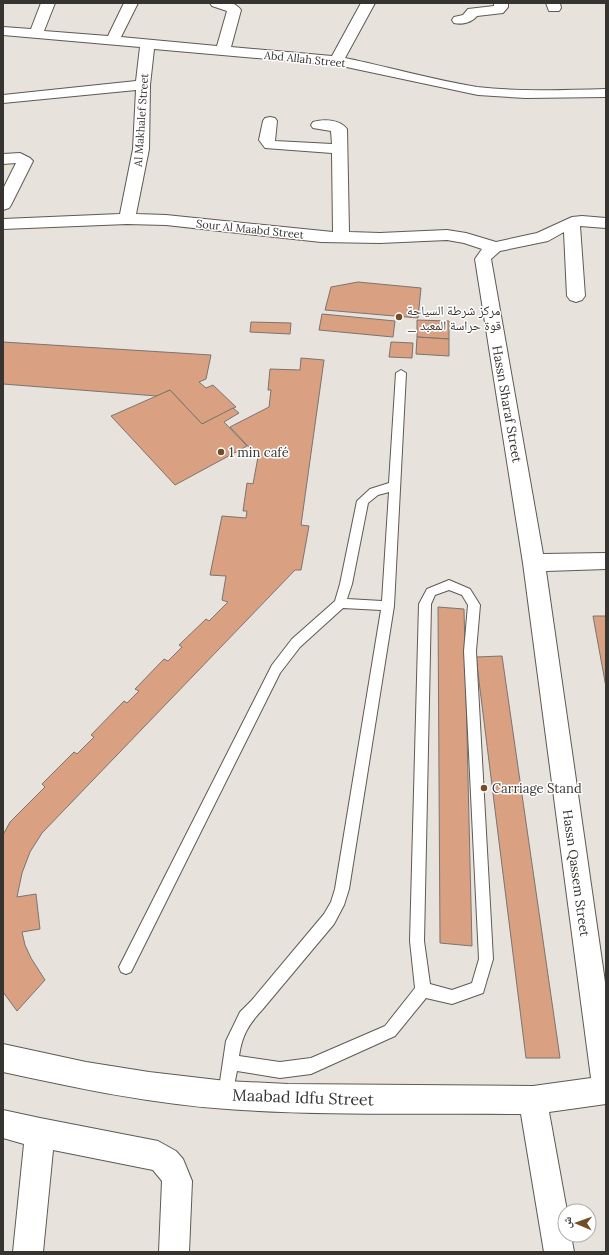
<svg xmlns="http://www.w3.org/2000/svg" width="609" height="1255" font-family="Lora,'Noto Naskh Arabic',serif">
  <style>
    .building { fill: #d9a082; stroke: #7b7470 }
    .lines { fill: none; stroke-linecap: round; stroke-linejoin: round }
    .service-casing { stroke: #5e5a54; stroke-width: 2 }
    .minor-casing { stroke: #5e5a54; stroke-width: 2 }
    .service { fill: #fff; fill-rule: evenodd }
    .minor { fill: #fff; fill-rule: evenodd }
    .poi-dot { fill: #724d28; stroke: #fff; stroke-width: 1.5 }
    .labels { text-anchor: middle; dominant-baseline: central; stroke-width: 3; stroke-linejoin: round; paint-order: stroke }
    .far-street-label { font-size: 11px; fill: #363431; stroke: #fff }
    .poi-label { font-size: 13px; fill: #363431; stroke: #fff; text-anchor: start }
    .street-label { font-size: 13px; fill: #363431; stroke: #fff }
    .near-street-label { font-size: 16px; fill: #363431; stroke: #fff }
  </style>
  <rect width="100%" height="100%" fill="#e7e2db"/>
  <g class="building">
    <polygon points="358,282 421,288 418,318 325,310 331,287"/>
    <polygon points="322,314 395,321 393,337 319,330"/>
    <polygon points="417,320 449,321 449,339 417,337"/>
    <polygon points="251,322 291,323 290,334 250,332"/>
    <polygon points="417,337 449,339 449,356 416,354"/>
    <polygon points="3,342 211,355 206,379 199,382 206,388 213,385 236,407 202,424 170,390 157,396 3,384"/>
    <polygon points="391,342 413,343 412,358 389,357"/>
    <polygon points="301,358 324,360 301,525 309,526 301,570 295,570 42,833 30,852 22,873 17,897 36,894 40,929 22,932 25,945 31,958 45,980 17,1011 3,992 3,835 10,822 45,787 42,784 74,752 77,754 94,737 91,735 124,701 127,703 139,691 135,689 164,659 168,661 182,647 179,645 206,619 209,621 228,602 222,600 226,576 210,575 222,516 246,518 247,511 243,511 247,483 253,484 258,457 230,427 269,407 271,390 268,390 270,369 300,370"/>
    <polygon points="170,390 202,424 233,408 239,413 224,422 247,446 175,485 111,416"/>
    <polygon points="438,607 464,609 472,946 440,943"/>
    <polygon points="593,616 606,616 606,687"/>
    <polygon points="502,656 560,1058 526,1058 476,657"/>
  </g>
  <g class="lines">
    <defs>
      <path id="service" d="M 401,370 L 406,373 L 394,606 L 349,889 L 344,905 L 334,924 L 262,1010 C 248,1025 242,1036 239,1056 L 280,1062 L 311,1058 L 385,1026 L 415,988 L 410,941 L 419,604 L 427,589 L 449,580 L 470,589 L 480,605 L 476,651 L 493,959 L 483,993 L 452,1004 L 426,998 L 395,1036 L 311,1074 L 280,1078 L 237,1071 L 231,1100 L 226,1103 L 221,1100 L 218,1095 L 226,1041 L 240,1012 L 252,1000 L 324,914 L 331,902 L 335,889 L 381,610 L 343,608 L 300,647 L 280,673 L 131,972 L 126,974 L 121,972 L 119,967 L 272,665 L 292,639 L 335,601 L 340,584 L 357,501 L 370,489 L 389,483 L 396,373 ZM 389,492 L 382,601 L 347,599 L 352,584 L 368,503 L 378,495 ZM 449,590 L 462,595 L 468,605 L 464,651 L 479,959 L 472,983 L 452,990 L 430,984 L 424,941 L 431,604 L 435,595 Z"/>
      <g id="minor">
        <path d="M 41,3 L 55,3 L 44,31 L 108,36 L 124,3 L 138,3 L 121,37 L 217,46 L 227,11 L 212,6 L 210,3 C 221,3 234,0 241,10 L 231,47 L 332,56 L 361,3 L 375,3 L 345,58 C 389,67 433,80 477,87 C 520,92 563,90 606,89 L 606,97 L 526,98 L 478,95 L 337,65 L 154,49 L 150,85 L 149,149 L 136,214 L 166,215 L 333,232 L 332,153 L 265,148 L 259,140 L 263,121 L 265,118 L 270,117 L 275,118 L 277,121 L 275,141 L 332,144 L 331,131 L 313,128 L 311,125 L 313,122 C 323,119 340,119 347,129 L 349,232 L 380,233 L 447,230 L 466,233 L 496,242 L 537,233 L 572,217 L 582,216 L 606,218 L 606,228 L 580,226 L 585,296 L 582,300 L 576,302 L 570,300 L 567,296 L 564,232 L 548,241 L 500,251 L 491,259 L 543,554 L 606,553 L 606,569 L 546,571 L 606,989 L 606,1104 L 549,1112 L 567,1211 L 565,1211 L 565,1235 L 571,1235 L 574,1252 L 544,1252 L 521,1114 C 423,1113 325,1116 227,1109 C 151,1104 77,1088 3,1072 L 3,1044 L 86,1062 L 149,1072 L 226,1081 L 288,1084 L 533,1086 L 591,1078 L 523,563 L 475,259 L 482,249 L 464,243 L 447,240 L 380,243 L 321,242 L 166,225 L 127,224 L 3,229 L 3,219 L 120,214 L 133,149 L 136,90 L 3,103 L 3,95 L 136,81 L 140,47 L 3,35 L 3,27 L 31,29 Z"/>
        <path d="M 494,3 L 508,3 L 508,7 L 503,13 L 477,16 C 472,22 463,25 454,23 L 452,20 L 454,17 L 463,15 L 468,9 L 494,6 Z"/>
        <polygon points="546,3 560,3 561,8 559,11 549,11"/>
        <polygon points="20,153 30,158 33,161 11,205 9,208 3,210 3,189 16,163 3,164 3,154"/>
        <polygon points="3,1110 40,1118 158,1141 176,1151 183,1159 192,1181 189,1252 159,1252 162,1181 153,1170 53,1150 43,1252 13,1252 24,1144 3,1138"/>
      </g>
    </defs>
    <use href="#service" class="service-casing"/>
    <use href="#minor" class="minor-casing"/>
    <use href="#service" class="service"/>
    <use href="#minor" class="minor"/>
  </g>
  <g class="poi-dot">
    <circle cx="399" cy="317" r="4"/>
    <circle cx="221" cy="452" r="4"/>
    <circle cx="484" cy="788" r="4"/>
  </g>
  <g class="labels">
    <g class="far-street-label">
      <text transform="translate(305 59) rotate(6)">Abd Allah Street</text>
      <text transform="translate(141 120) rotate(-86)">Al Makhalef Street</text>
      <text transform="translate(250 229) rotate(6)">Sour Al Maabd Street</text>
    </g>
    <g class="poi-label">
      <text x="407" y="310">مركز شرطة السياحة<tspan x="407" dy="15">_ قوة حراسة المعبد</tspan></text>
      <text x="229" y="452">1 min café</text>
      <text x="492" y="788">Carriage Stand</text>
    </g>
    <g class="street-label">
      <text transform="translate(507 404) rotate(80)">Hassn Sharaf Street</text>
      <text transform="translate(576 873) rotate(82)">Hassn Qassem Street</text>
    </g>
    <g class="near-street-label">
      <text transform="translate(303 1097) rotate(2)">Maabad Idfu Street</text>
    </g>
  </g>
  <rect width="609" height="1255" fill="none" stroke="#363431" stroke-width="8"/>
  <g transform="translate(577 1223) rotate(272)"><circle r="19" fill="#ffffff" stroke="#afaead"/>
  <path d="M0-3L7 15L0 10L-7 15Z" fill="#724d28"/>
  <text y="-6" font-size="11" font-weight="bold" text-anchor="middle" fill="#363431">ش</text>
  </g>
</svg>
